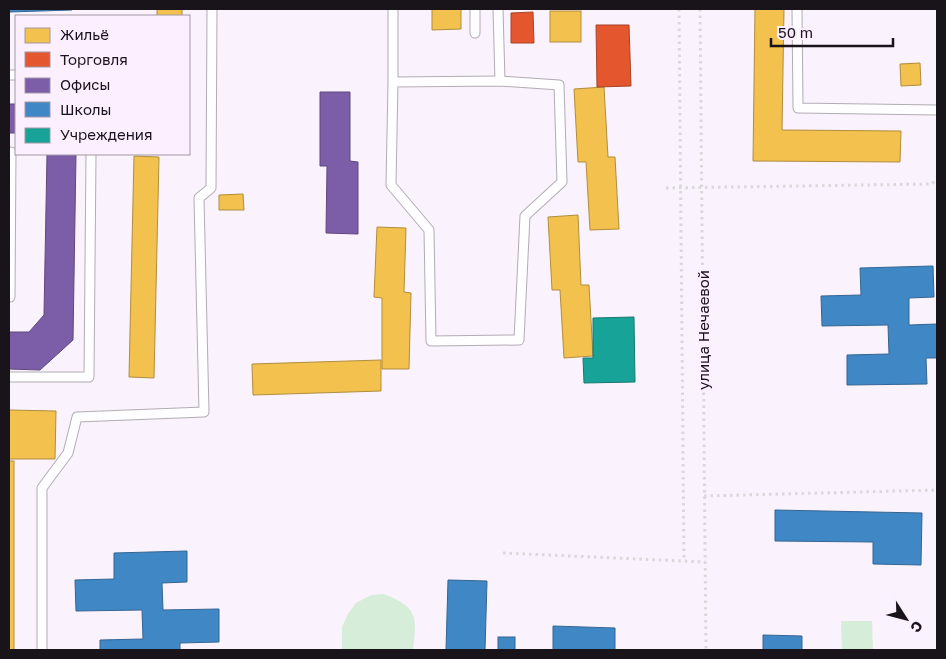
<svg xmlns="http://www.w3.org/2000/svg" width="946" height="659" font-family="'Golos Text',sans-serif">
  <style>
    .green { fill: #d6edd9 }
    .homes { fill: #f2c14e; stroke: #b18d3e }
    .shops { fill: #e4572e; stroke: #a74328 }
    .offices { fill: #7b5ea7; stroke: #5e487d }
    .schools { fill: #3f88c5; stroke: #346592 }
    .public { fill: #17a398; stroke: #187872 }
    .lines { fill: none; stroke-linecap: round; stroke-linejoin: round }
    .service-casing { stroke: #b2acb3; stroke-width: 11 }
    .path { stroke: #dbd8db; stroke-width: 3; stroke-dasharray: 2.5 4; stroke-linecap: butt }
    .service { stroke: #fefdff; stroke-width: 9 }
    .labels { text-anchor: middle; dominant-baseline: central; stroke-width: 5; stroke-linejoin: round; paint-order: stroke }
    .street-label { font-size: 15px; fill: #19131a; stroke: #fcefff }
  </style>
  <rect width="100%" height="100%" fill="#faf2fc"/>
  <g class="green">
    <path d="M 383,594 C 395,598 411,605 414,618 C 416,626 414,642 413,650 L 342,650 L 342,627 L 348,614 L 356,603 L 371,595 Z"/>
    <polygon points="841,621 872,621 873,650 842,650"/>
  </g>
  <g class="homes">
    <rect x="157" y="9" width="25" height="7"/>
    <polygon points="432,9 461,9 461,29 432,30"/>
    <polygon points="755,9 784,9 782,130 901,131 900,162 753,161"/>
    <rect x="550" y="11" width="31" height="31"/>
    <polygon points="920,63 921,85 901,86 900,64"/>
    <polygon points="604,87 608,157 615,157 619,229 590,230 586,162 578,162 574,89"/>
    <polygon points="134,156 159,157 154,378 129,377"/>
    <polygon points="243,194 244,210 219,210 219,195"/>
    <polygon points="578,215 581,285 589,285 593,356 564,358 560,290 552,290 548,217"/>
    <polygon points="377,227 406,228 404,292 411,293 409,369 382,369 382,298 374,297"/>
    <polygon points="381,360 381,391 253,395 252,364"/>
    <polygon points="9,410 56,411 55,459 9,459"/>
    <rect x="9" y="461" width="5" height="189"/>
  </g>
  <g class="shops">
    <polygon points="533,12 534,43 511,43 511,13"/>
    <polygon points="596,25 629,25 631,86 597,87"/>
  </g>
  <g class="offices">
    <polygon points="320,92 350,92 350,161 358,162 358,234 326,233 327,166 320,166"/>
    <rect x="9" y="104" width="7" height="29"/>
    <polygon points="47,154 76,154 73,340 40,370 9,369 9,332 29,332 44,315"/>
  </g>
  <g class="schools">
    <polygon points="9,9 72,9 72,10 9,12"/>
    <polygon points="933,266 934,297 909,298 909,325 937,324 937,358 926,358 927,384 847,385 847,355 889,354 888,325 822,326 821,296 861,295 860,268"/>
    <polygon points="775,510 922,513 921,565 873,564 873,542 775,541"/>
    <polygon points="187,551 187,582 162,583 163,610 219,609 219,642 180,643 180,650 100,650 100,640 143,639 142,610 76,611 75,580 114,579 114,553"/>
    <polygon points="448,580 487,581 485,650 446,650"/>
    <polygon points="553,626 615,628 615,650 553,650"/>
    <polygon points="763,635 802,636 802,650 763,650"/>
    <rect x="498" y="637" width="17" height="13"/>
  </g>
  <polygon class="public" points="634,317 635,382 584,383 583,358 593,358 593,318"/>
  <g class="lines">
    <defs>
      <g id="service">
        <polyline points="393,9 393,82 391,185 429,230 431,341 519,340 525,216 562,182 559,85 500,81 393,82"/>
        <polyline points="475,9 475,33"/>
        <polyline points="498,9 500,81"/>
        <polyline points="797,9 798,108 937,110"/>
        <polyline points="9,75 16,75"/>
        <polyline points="9,152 11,152 10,297 9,297"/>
        <polyline points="9,377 89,377 91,154"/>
        <polyline points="42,650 42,488 68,453 77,417 204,412 199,198 211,188 212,9"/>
      </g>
    </defs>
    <use href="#service" class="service-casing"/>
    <g class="path">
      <polyline points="679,9 684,561"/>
      <polyline points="700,9 706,650"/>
      <polyline points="666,188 931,184 937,180"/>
      <polyline points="704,496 937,490"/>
      <polyline points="503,553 705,562"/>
    </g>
    <use href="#service" class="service"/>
  </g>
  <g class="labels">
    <g class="street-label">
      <text transform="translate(703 330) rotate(-90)">улица Нечаевой</text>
    </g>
  </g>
  <rect width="946" height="659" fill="none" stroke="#19131a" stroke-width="20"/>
  <rect x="15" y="15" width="175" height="140" fill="#fcefff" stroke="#a197a3"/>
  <rect x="25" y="28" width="25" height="15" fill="#f2c14e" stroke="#a197a3"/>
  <text x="60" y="40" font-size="15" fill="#19131a">Жильё</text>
  <rect x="25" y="52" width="25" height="15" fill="#e4572e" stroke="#a197a3"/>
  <text x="60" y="65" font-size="15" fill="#19131a">Торговля</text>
  <rect x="25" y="78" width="25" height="15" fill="#7b5ea7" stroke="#a197a3"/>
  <text x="60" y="90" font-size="15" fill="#19131a">Офисы</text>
  <rect x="25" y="102" width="25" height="15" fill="#3f88c5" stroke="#a197a3"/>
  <text x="60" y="115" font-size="15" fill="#19131a">Школы</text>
  <rect x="25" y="128" width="25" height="15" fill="#17a398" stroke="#a197a3"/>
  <text x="60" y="140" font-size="15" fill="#19131a">Учреждения</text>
  <g transform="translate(906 619) rotate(126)" stroke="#fcefff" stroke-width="4" paint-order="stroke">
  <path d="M0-4L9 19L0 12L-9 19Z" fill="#19131a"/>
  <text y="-8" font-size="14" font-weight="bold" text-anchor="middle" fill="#19131a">С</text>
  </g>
  <path d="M771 38v8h122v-8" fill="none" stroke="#19131a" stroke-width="2.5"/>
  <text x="778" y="38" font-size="15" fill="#19131a" stroke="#fcefff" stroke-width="4" paint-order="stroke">50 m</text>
</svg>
